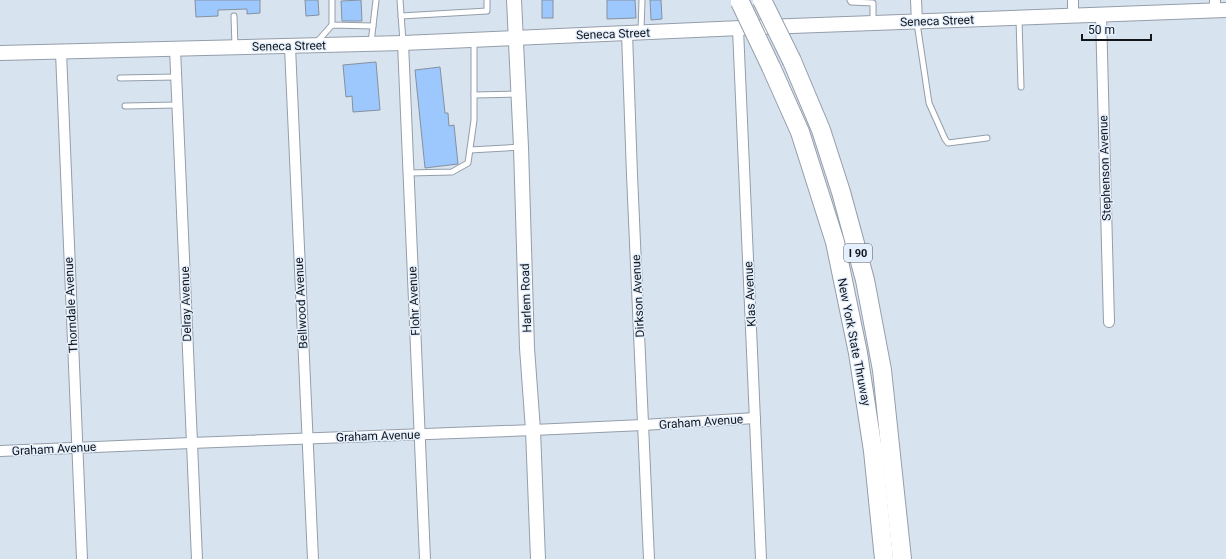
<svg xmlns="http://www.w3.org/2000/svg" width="1226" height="559" font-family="Roboto,sans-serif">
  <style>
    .building { fill: #9dc8fe; stroke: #86909d }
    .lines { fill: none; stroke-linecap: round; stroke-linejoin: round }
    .service-casing { stroke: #949eab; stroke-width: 7 }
    .minor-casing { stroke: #949eab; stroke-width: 12 }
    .secondary-casing { stroke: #949eab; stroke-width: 16 }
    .motorway-casing { stroke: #949eab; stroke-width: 20 }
    .service { stroke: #fff; stroke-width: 5 }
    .minor { stroke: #fff; stroke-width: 10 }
    .secondary { stroke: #fff; stroke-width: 14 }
    .motorway { stroke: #fff; stroke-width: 18 }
    .motorway-bridge-casing { stroke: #949eab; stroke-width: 20; stroke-linecap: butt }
    .motorway-bridge { stroke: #fff; stroke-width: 18 }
    .labels { text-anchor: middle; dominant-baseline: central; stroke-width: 3; stroke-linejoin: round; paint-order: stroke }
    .shield { fill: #e5f0fe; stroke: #51575f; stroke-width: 1 }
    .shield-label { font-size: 11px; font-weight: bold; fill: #12161b }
    .street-label { font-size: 12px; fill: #12161b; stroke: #e5f0fe }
  </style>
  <rect width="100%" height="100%" fill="#d8e3f0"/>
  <g class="building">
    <polygon points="195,0 260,0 260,13 247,14 247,9 218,10 218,16 196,17"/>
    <polygon points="305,0 318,0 319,15 306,16"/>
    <polygon points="361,0 362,21 342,21 341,1"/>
    <rect x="542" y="0" width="11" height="18"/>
    <polygon points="607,0 635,0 636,18 607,19"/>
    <polygon points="650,0 661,0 662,19 651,20"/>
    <polygon points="376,62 380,110 353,112 352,96 346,97 343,65"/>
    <polygon points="440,67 445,113 448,113 449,126 454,125 458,164 425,168 415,70"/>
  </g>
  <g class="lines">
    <defs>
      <g id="service">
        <polyline points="400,0 403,42"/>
        <polyline points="850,0 851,2 873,3 873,21"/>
        <polyline points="234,16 235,47"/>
        <polyline points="401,16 487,11 487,0"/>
        <polyline points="1019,19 1021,87"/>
        <polyline points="917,23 929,103 945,139 948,143 987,138"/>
        <polyline points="332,25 332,0"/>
        <polyline points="641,31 642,0"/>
        <polyline points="316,43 332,25 373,26"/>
        <polyline points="371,43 376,0"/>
        <polyline points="120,78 176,77"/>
        <polyline points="474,95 517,94"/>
        <polyline points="125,106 177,105"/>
        <polyline points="470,150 521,147"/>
        <polyline points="408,173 452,172 468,163 474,120 474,41"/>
      </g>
      <g id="minor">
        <polyline points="916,0 917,22"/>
        <polyline points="1073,0 1073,16"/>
        <polyline points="1215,0 1215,11"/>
        <polyline points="1101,15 1109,322"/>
        <polyline points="738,29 761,559"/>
        <polyline points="627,33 632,175 649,559"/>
        <polyline points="403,43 425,559"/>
        <polyline points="290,47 313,559"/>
        <polyline points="175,49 197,559"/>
        <polyline points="61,52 82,559"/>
        <polyline points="0,451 191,443 533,430 643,425 755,418"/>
      </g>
      <g id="secondary">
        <polyline points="514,0 521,147 527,348 533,430 538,559"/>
        <polyline points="0,53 403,43 764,27 1226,10"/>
      </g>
      <g id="motorway">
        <polyline points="792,61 821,130 841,192 865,280 882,370 902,559"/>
        <polyline points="771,67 800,132 835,242 858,353 873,451 884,559"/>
      </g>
    </defs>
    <use href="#service" class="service-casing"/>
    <use href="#minor" class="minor-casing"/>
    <use href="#secondary" class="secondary-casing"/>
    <use href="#motorway" class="motorway-casing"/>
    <use href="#service" class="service"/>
    <use href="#minor" class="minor"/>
    <use href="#secondary" class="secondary"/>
    <use href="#motorway" class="motorway"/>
    <defs>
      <g id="motorway-bridge">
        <polyline points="762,0 792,61"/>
        <polyline points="740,2 771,67"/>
      </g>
    </defs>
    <use href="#motorway-bridge" class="motorway-bridge-casing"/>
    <use href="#motorway-bridge" class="motorway-bridge"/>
  </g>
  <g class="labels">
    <rect class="shield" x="844" y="244" width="28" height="18" rx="3"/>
    <g class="shield-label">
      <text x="858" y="253">I 90</text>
    </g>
    <g class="street-label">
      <text transform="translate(937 21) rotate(-2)">Seneca Street</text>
      <text transform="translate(613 34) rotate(-2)">Seneca Street</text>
      <text transform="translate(289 46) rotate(-1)">Seneca Street</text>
      <text transform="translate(1105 168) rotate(-92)">Stephenson Avenue</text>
      <text transform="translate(750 294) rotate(-93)">Klas Avenue</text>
      <text transform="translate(638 296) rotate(-93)">Dirkson Avenue</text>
      <text transform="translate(526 298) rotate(-92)">Harlem Road</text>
      <text transform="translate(414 301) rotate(-93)">Flohr Avenue</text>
      <text transform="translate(301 303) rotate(-93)">Bellwood Avenue</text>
      <text transform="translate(186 304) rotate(-92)">Delray Avenue</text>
      <text transform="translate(71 305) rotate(-93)">Thorndale Avenue</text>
      <text transform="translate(854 342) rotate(79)">New York State Thruway</text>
      <text transform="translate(701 422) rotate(-4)">Graham Avenue</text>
      <text transform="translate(378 436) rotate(-2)">Graham Avenue</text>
      <text transform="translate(54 449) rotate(-3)">Graham Avenue</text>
    </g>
  </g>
  <path d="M1082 34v6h69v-6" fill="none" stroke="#12161b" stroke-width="2"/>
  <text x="1088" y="34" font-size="12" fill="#12161b" stroke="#e5f0fe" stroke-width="3" paint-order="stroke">50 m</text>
</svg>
